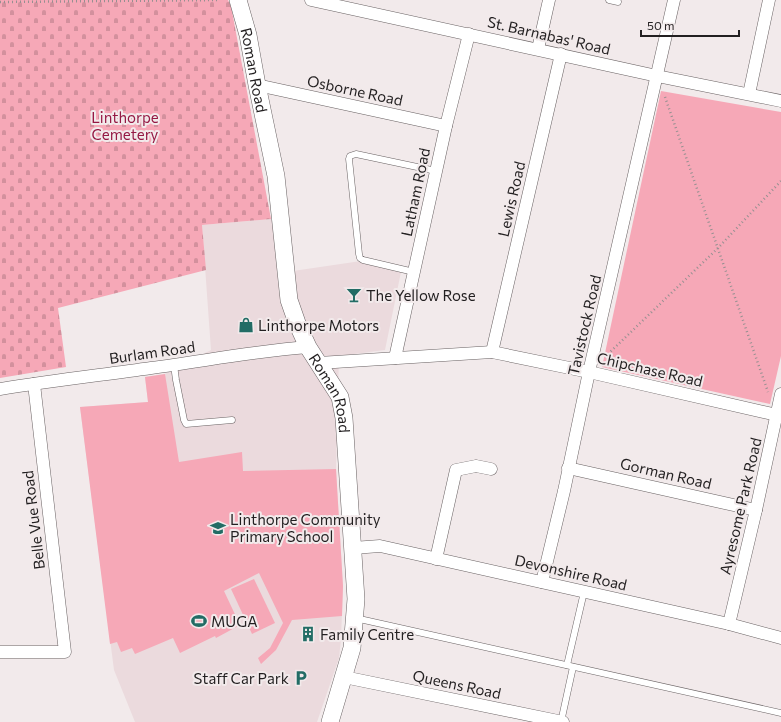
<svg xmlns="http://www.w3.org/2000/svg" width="781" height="722" font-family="Commissioner,sans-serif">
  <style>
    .built { fill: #ebdadd }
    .cemetery { fill: url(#cemetery-stones) }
    .park { fill: #f6a8b7 }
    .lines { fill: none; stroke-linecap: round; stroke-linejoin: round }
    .lane-casing { stroke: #696263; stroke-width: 7 }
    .street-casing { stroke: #696263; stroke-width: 13 }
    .secondary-casing { stroke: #696263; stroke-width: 18 }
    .path { stroke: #969091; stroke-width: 2.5; stroke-dasharray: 1 3; stroke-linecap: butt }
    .lane { stroke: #fff; stroke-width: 6 }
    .street { stroke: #fff; stroke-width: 12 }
    .secondary { stroke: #fff; stroke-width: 17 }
    .labels { text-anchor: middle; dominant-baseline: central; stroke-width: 4; stroke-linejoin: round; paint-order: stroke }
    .street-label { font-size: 15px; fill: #221f20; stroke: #f2eaeb }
    .park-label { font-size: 15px; fill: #951944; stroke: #f2eaeb }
    .poi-label { font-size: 15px; fill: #221f20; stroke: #f2eaeb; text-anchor: start }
  </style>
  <defs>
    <pattern id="cemetery-stones" width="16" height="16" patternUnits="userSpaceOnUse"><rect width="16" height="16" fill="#f6a8b7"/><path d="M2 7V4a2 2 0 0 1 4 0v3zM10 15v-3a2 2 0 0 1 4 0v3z" fill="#d3909d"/></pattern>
  </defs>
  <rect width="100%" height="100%" fill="#f2eaeb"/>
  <polygon class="built" points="271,219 293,271 361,261 402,267 385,350 339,356 336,469 343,586 341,639 339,658 317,722 135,722 114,670 80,407 148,402 145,377 165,374 211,350 202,225"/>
  <polygon class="cemetery" points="0,0 228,0 231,6 271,219 202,225 206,270 58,308 66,367 0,378"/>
  <g class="park">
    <polygon points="661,91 781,112 781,356 770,404 602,367"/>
    <polygon points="165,374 179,462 242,452 243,471 336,469 343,586 342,616 292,620 276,650 261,664 258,658 270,648 283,623 259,573 224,591 240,625 216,638 215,636 180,653 173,638 135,654 132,648 121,652 117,642 110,644 80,407 148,402 145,377"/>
    <polygon points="254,579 275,623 252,634 231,589"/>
  </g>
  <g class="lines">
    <defs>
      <g id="lane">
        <polyline points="609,0 618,2"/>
        <polyline points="414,272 363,260 360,258 359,254 349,159 350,156 356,154 436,171"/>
        <polyline points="174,365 176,380 184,420 186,424 232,420"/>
        <polyline points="355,618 781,713"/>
        <polyline points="567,665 584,592"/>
        <polyline points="561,722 573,667"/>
      </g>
      <g id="street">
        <polyline points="311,0 657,76 781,101"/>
        <polyline points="538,49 549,0"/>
        <polyline points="257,85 446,126"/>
        <polyline points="749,94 769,0"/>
        <polyline points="492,352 561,54"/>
        <polyline points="395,358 446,126 469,34"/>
        <polyline points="319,363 492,352 589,372 781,416"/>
        <path d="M 0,389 C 50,381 101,375 151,368 C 204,361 256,351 308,347"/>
        <polyline points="568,468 756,510"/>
        <polyline points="353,548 380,546 729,624 781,638"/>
        <polyline points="436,559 456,470 476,466 491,469"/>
        <polyline points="542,582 564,491 589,372 674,0"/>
        <polyline points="729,624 756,510 781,394"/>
        <polyline points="0,652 65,652 34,384"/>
        <polyline points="344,677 563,722"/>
      </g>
      <g id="secondary">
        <path id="s1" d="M 238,0 L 248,35 L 257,85 L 276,176 L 289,300 L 297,323 L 308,347 L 340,397 L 344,418 L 356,599 L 352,648 L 330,722"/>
      </g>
    </defs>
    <use href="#lane" class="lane-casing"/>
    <use href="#street" class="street-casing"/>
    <use href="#secondary" class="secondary-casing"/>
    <g class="path">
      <polyline points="0,2 219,0"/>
      <polyline points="665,97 768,392"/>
      <polyline points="605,357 718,248 781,181"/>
    </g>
    <use href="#lane" class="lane"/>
    <use href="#street" class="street"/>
    <use href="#secondary" class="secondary"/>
  </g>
  <defs>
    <symbol id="bar-bare" viewBox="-9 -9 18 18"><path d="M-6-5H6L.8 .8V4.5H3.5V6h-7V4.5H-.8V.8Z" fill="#226c65" stroke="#f2eaeb" stroke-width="2.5" paint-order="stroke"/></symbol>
    <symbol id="shop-bare" viewBox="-9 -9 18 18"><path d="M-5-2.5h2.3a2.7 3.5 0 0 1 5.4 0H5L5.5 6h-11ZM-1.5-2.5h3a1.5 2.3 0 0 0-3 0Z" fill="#226c65" stroke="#f2eaeb" stroke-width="2.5" paint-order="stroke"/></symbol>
    <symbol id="school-bare" viewBox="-9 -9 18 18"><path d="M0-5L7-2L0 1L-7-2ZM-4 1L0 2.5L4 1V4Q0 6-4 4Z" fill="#226c65" stroke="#f2eaeb" stroke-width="2.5" paint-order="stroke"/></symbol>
    <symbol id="stadium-bare" viewBox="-9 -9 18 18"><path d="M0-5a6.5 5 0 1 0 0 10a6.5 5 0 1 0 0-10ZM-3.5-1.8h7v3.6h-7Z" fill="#226c65" stroke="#f2eaeb" stroke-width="2.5" paint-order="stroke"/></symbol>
    <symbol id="building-bare" viewBox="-9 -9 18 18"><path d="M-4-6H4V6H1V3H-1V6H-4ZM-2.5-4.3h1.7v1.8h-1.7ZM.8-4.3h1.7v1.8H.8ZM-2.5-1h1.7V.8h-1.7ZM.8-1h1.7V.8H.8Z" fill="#226c65" stroke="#f2eaeb" stroke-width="2.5" paint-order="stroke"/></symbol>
    <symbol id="parking-bare" viewBox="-9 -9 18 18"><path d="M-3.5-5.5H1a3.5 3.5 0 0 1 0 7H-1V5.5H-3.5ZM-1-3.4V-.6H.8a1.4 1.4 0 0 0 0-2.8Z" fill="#226c65" stroke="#f2eaeb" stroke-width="2.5" paint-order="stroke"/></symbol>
  </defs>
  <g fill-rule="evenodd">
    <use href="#bar-bare" x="343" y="284" width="22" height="22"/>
    <use href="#shop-bare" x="235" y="314" width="22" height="22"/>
    <use href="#school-bare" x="207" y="517" width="22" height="22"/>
    <use href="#stadium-bare" x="188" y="610" width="22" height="22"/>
    <use href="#building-bare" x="297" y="623" width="22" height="22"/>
    <use href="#parking-bare" x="290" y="667" width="22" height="22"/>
  </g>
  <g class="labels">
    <g class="street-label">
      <text transform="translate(549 35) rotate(13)">St. Barnabas' Road</text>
      <text stroke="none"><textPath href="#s1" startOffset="72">Roman Road</textPath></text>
      <text transform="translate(355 90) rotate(12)">Osborne Road</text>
      <text transform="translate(415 192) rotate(-78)">Latham Road</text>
      <text transform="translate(511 199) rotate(-77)">Lewis Road</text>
      <text transform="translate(584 325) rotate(-77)">Tavistock Road</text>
      <text transform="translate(152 352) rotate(-8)">Burlam Road</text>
      <text transform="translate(650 369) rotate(13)">Chipchase Road</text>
      <text stroke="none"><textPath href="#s1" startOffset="408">Roman Road</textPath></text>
      <text transform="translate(666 473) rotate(13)">Gorman Road</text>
      <text transform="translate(740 506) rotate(-77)">Ayresome Park Road</text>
      <text transform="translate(33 520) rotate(-97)">Belle Vue Road</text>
      <text transform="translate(571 572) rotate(13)">Devonshire Road</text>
      <text transform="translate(457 684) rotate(12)">Queens Road</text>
    </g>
    <g class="park-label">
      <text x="125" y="117">Linthorpe<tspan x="125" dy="17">Cemetery</tspan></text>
    </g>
    <g class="poi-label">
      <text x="366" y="295">The Yellow Rose</text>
      <text x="258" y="325">Linthorpe Motors</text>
      <text x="230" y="519">Linthorpe Community<tspan x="230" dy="17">Primary School</tspan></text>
      <text x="211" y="621">MUGA</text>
      <text x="320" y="634">Family Centre</text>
      <text x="289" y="678" text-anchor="end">Staff Car Park</text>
    </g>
  </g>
  <path d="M641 30v6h98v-6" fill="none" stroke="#221f20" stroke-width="2"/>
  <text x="647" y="30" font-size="12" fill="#221f20" stroke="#f2eaeb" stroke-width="3" paint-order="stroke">50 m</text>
</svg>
